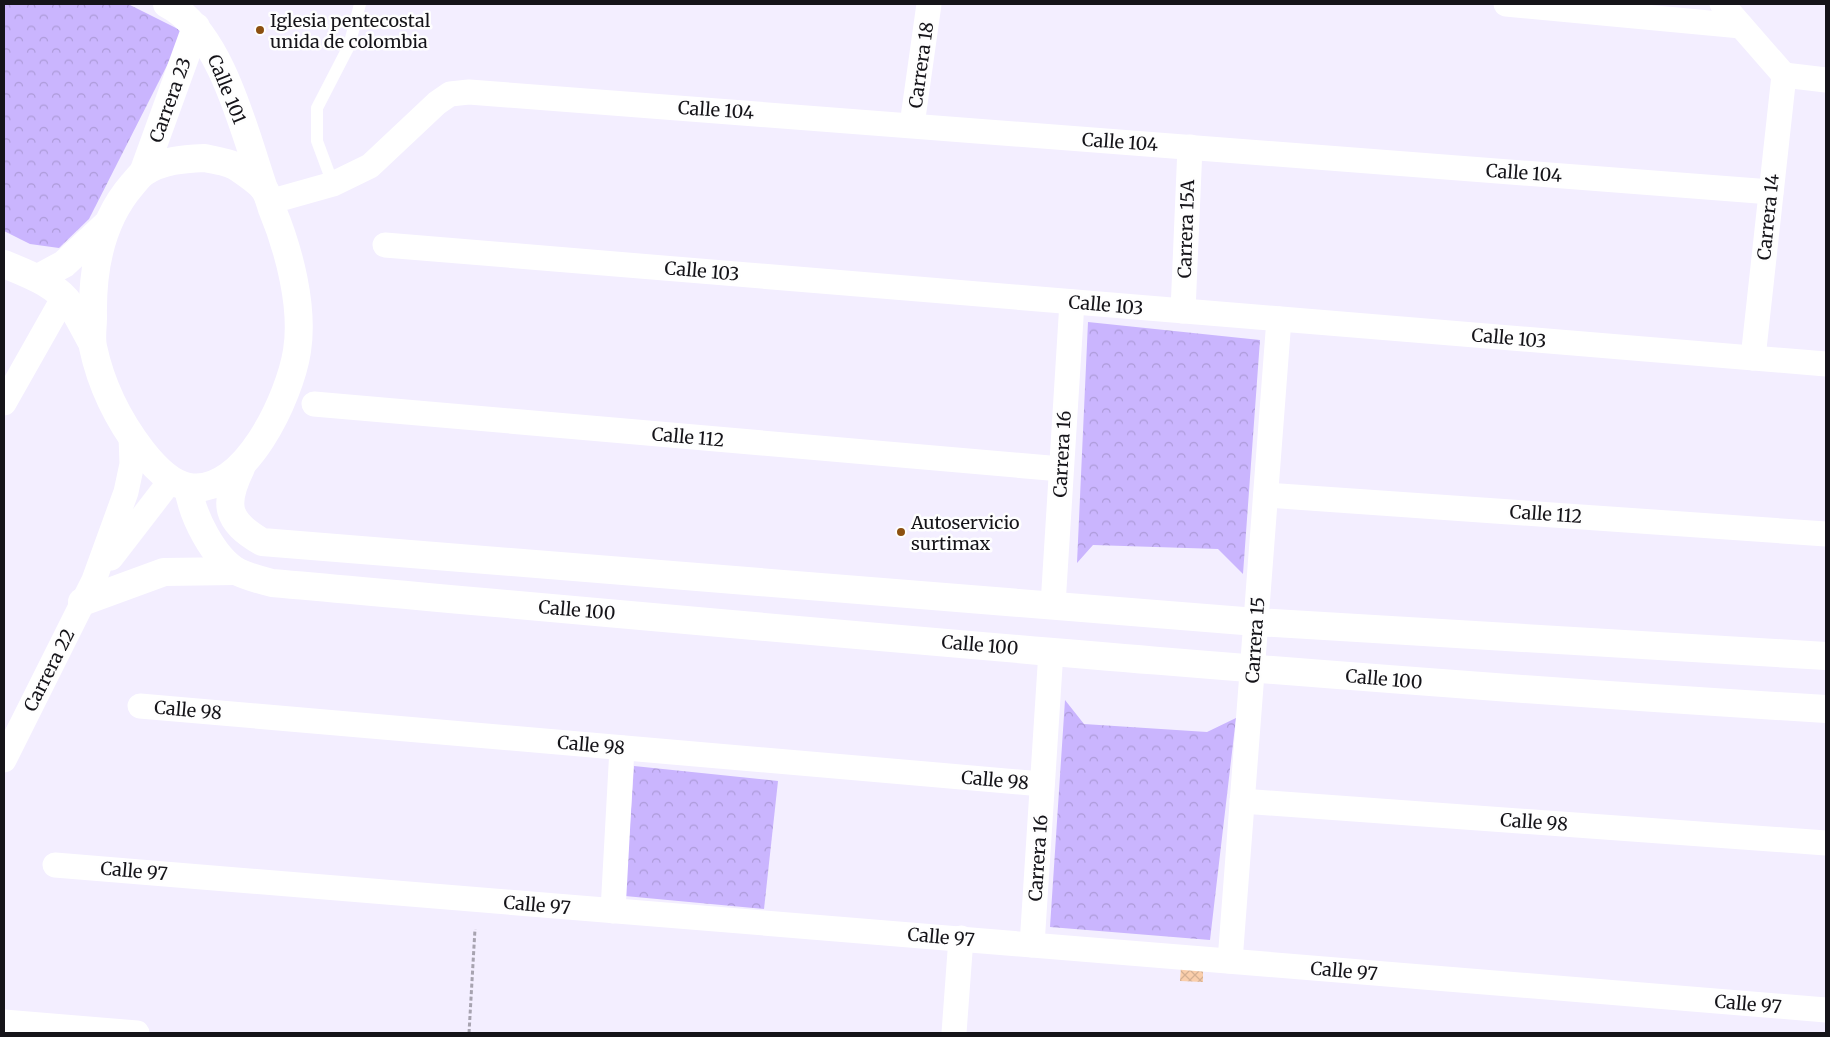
<svg xmlns="http://www.w3.org/2000/svg" width="1830" height="1037" font-family="Merriweather,serif">
  <style>
    .forest { fill: url(#forest-crowns) }
    .building { fill: url(#building-cross-hatch) }
    .lines { fill: none; stroke-linecap: round; stroke-linejoin: round }
    .path { stroke: #a7a3b0; stroke-width: 3; stroke-dasharray: 4 2.5; stroke-linecap: butt }
    .service { stroke: #fff; stroke-width: 12 }
    .minor { stroke: #fff; stroke-width: 25 }
    .tertiary { stroke: #fff; stroke-width: 28 }
    .poi-dot { fill: #8c5010; stroke: #fefefe; stroke-width: 2 }
    .labels { text-anchor: middle; dominant-baseline: central; stroke-width: 5; stroke-linejoin: round; paint-order: stroke }
    .poi-label { font-size: 18px; fill: #151419; stroke: #fefefe; text-anchor: start }
    .street-label { font-size: 18px; fill: #151419; stroke: #fefefe }
  </style>
  <defs>
    <pattern id="forest-crowns" width="20" height="18" patternUnits="userSpaceOnUse" patternTransform="scale(1.25)"><rect width="20" height="18" fill="#cab5fe"/><path d="M2 6a3 3 0 1 1 6 0M12 15a3 3 0 1 1 6 0" fill="none" stroke="#ad9bd9"/></pattern>
    <pattern id="building-cross-hatch" width="8" height="8" patternUnits="userSpaceOnUse" patternTransform="scale(1.25)"><rect width="8" height="8" fill="#faceab"/><path d="M0 0l8 8M0 8l8-8" fill="none" stroke="#d5b093"/></pattern>
  </defs>
  <rect width="100%" height="100%" fill="#f3eeff"/>
  <g class="forest">
    <polygon points="4,4 128,4 184,32 89,219 59,248 30,244 4,231"/>
    <polygon points="1088,322 1260,340 1243,574 1218,549 1093,545 1077,563"/>
    <polygon points="1065,700 1084,724 1207,732 1236,718 1210,940 1050,927"/>
    <polygon points="634,766 778,781 764,909 625,896"/>
  </g>
  <polygon class="building" points="1181,966 1203,967 1203,982 1180,981"/>
  <g class="lines">
    <polyline class="path" points="469,1033 475,929"/>
    <polyline class="service" points="333,184 317,141 317,108 349,46 360,4"/>
    <g class="minor">
      <polyline points="1506,4 1741,26"/>
      <polyline points="1722,4 1784,75"/>
      <polyline points="1784,75 1826,80"/>
      <polyline points="912,125 929,4"/>
      <polyline points="269,202 333,184 370,166 437,103 450,94 469,92 1771,192"/>
      <polyline points="385,245 1826,364"/>
      <polyline points="1183,311 1190,147"/>
      <polyline points="1753,358 1784,75"/>
      <polyline points="4,403 64,297"/>
      <polyline points="314,404 1061,469"/>
      <polyline points="1266,495 1826,534"/>
      <polyline points="111,558 171,480"/>
      <polyline points="1053,605 1072,302"/>
      <polyline points="140,706 1042,784"/>
      <polyline points="4,760 94,580 126,492 132,464 131,436"/>
      <polyline points="1242,801 1826,843"/>
      <polyline points="55,865 1826,1010"/>
      <polyline points="613,911 622,748"/>
      <polyline points="1032,945 1051,651"/>
      <polyline points="1230,961 1279,319"/>
      <polyline points="4,1022 137,1033"/>
      <polyline points="954,1033 961,938"/>
    </g>
    <g class="tertiary">
      <path d="M 167,4 C 221,31 245,134 264,189"/>
      <path d="M 205,158 C 213,160 222,161 230,164 C 237,166 260,183 264,189 C 268,194 270,203 272,209 C 289,250 304,307 297,351 C 290,396 245,496 189,487 C 170,484 153,465 142,451 C 119,421 101,385 93,347 C 91,338 93,327 93,317 C 92,270 100,222 132,185 C 135,182 139,176 143,173 C 162,160 184,159 205,158 Z"/>
      <polyline points="143,173 196,27"/>
      <path d="M 4,264 C 28,274 57,284 72,307 C 79,318 85,330 91,341"/>
      <polyline points="38,278 64,264 106,225"/>
      <path d="M 241,468 C 223,505 226,521 262,542 L 1256,622 L 1826,656"/>
      <path d="M 188,487 C 192,515 213,558 238,572 C 249,577 260,580 272,583 C 789,629 1307,678 1826,709"/>
      <polyline points="82,602 164,572 236,571"/>
    </g>
  </g>
  <g class="poi-dot">
    <circle cx="260" cy="30" r="5"/>
    <circle cx="901" cy="532" r="5"/>
  </g>
  <g class="labels">
    <g class="poi-label">
      <text x="270" y="20">Iglesia pentecostal<tspan x="270" dy="21">unida de colombia</tspan></text>
      <text x="911" y="522">Autoservicio<tspan x="911" dy="21">surtimax</tspan></text>
    </g>
    <g class="street-label">
      <text transform="translate(921 65) rotate(-82)">Carrera 18</text>
      <text transform="translate(227 89) rotate(68)">Calle 101</text>
      <text transform="translate(170 100) rotate(-70)">Carrera 23</text>
      <text transform="translate(716 110) rotate(4)">Calle 104</text>
      <text transform="translate(1120 142) rotate(4)">Calle 104</text>
      <text transform="translate(1524 173) rotate(4)">Calle 104</text>
      <text transform="translate(1768 217) rotate(-84)">Carrera 14</text>
      <text transform="translate(1186 229) rotate(-88)">Carrera 15A</text>
      <text transform="translate(702 271) rotate(5)">Calle 103</text>
      <text transform="translate(1106 305) rotate(5)">Calle 103</text>
      <text transform="translate(1509 338) rotate(5)">Calle 103</text>
      <text transform="translate(688 437) rotate(5)">Calle 112</text>
      <text transform="translate(1062 454) rotate(-87)">Carrera 16</text>
      <text transform="translate(1546 514) rotate(4)">Calle 112</text>
      <text transform="translate(577 610) rotate(5)">Calle 100</text>
      <text transform="translate(1255 640) rotate(-86)">Carrera 15</text>
      <text transform="translate(980 645) rotate(5)">Calle 100</text>
      <text transform="translate(49 670) rotate(-63)">Carrera 22</text>
      <text transform="translate(1384 679) rotate(5)">Calle 100</text>
      <text transform="translate(188 710) rotate(5)">Calle 98</text>
      <text transform="translate(591 745) rotate(5)">Calle 98</text>
      <text transform="translate(995 780) rotate(5)">Calle 98</text>
      <text transform="translate(1534 822) rotate(4)">Calle 98</text>
      <text transform="translate(1038 858) rotate(-86)">Carrera 16</text>
      <text transform="translate(134 871) rotate(5)">Calle 97</text>
      <text transform="translate(537 905) rotate(5)">Calle 97</text>
      <text transform="translate(941 937) rotate(5)">Calle 97</text>
      <text transform="translate(1344 971) rotate(5)">Calle 97</text>
      <text transform="translate(1748 1004) rotate(5)">Calle 97</text>
    </g>
  </g>
  <rect width="1830" height="1037" fill="none" stroke="#151419" stroke-width="10"/>
</svg>
